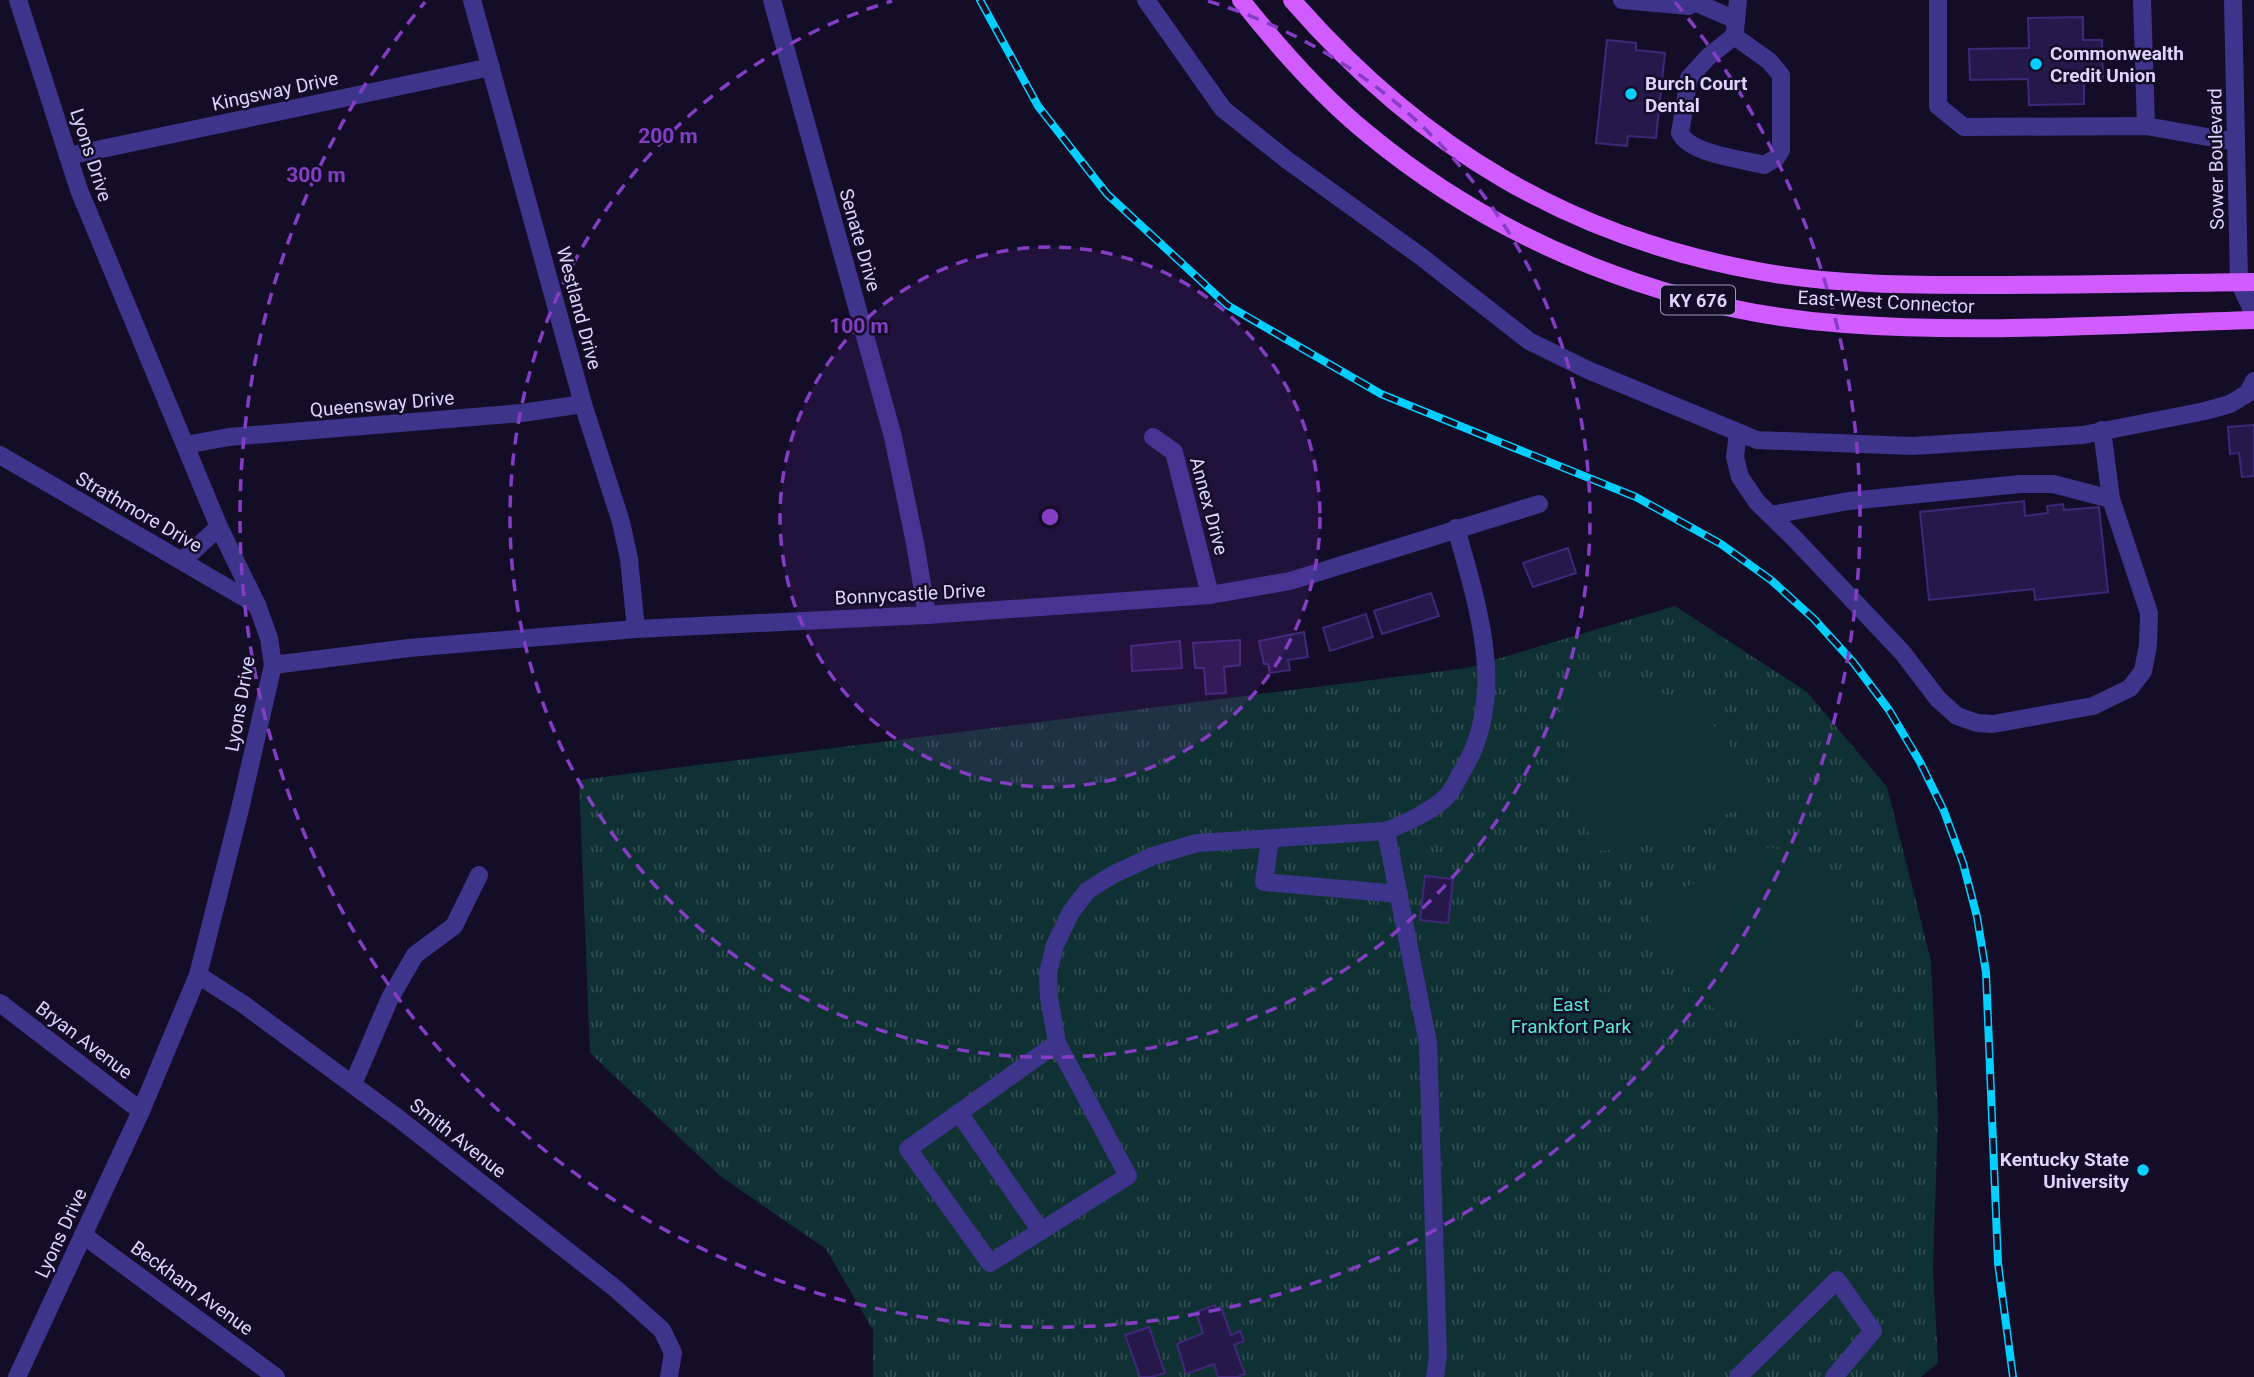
<svg xmlns="http://www.w3.org/2000/svg" width="2254" height="1377" font-family="Roboto,sans-serif">
  <style>
    .grass { fill: url(#grass-tufts) }
    .pitch { fill: #103133 }
    .building { fill: #26184b; stroke: #3f2879; stroke-width: 2 }
    .lines { fill: none; stroke-linecap: round; stroke-linejoin: round }
    .minor { stroke: #3f348b; stroke-width: 18 }
    .major { stroke: #d05bff; stroke-width: 18 }
    .rail-casing { stroke: #00cfff; stroke-width: 8 }
    .rail { stroke: #140d28; stroke-width: 5; stroke-dasharray: 16; stroke-linecap: butt }
    .ring { fill: none; stroke: #853dc5; stroke-width: 3.5; stroke-dasharray: 12 9 }
    .poi-dot { fill: #00cfff; stroke: #140d28; stroke-width: 2.5 }
    .labels { text-anchor: middle; dominant-baseline: central; stroke-width: 5; stroke-linejoin: round; paint-order: stroke }
    .shield { fill: #140d28; stroke: #a198be; stroke-width: 2 }
    .shield-label { font-size: 18px; font-weight: bold; fill: #ddd4ff }
    .poi-label { font-size: 19px; font-weight: bold; fill: #ddd4ff; stroke: #140d28; text-anchor: start }
    .street-label { font-size: 19px; fill: #ddd4ff; stroke: #140d28 }
    .park-label { font-size: 19px; fill: #55ead2; stroke: #140d28 }
    .centre { fill: #853dc5; stroke: #140d28; stroke-width: 3.5 }
    .ring-label { font-size: 21px; text-anchor: middle; font-weight: bold; fill: #853dc5; stroke: #140d28; stroke-width: 5; stroke-linejoin: round; paint-order: stroke }
  </style>
  <defs>
    <pattern id="grass-tufts" width="24" height="20" patternUnits="userSpaceOnUse" patternTransform="scale(1.75)"><rect width="24" height="20" fill="#103133"/><path d="M3 7l-1-3M5 7V3M7 7l1-3M15 17l-1-3M17 17v-4M19 17l1-3" fill="none" stroke="#324e52"/></pattern>
  </defs>
  <rect width="100%" height="100%" fill="#140d28"/>
  <polygon class="grass" points="1675,606 1807,692 1887,787 1931,961 1938,1117 1933,1268 1938,1363 1921,1377 873,1377 873,1330 826,1249 720,1176 590,1053 579,780 1467,668"/>
  <g class="pitch">
    <path d="M 1557,680 C 1601,683 1673,683 1706,717 C 1729,741 1748,772 1769,798 L 1637,848 L 1600,851 L 1582,821 Z"/>
    <path d="M 1771,847 L 1817,863 L 1849,898 L 1854,1036 C 1828,1039 1799,1043 1773,1036 C 1728,1024 1685,993 1662,952 C 1655,939 1651,921 1646,906 Z"/>
  </g>
  <g class="building">
    <polygon points="2083,17 2083,40 2102,40 2103,81 2084,81 2084,104 2029,105 2028,79 1970,80 1969,49 2029,48 2028,18"/>
    <polygon points="1607,40 1636,43 1636,50 1665,53 1656,138 1628,136 1627,146 1596,143"/>
    <polygon points="2254,425 2254,476 2242,477 2239,453 2230,454 2228,427"/>
    <polygon points="2024,501 2025,516 2048,513 2047,506 2063,504 2064,510 2099,507 2108,592 2035,600 2034,589 1929,600 1920,512"/>
    <polygon points="1568,548 1576,573 1533,587 1523,563"/>
    <polygon points="1431,593 1439,616 1382,634 1374,611"/>
    <polygon points="1366,614 1373,637 1330,651 1323,628"/>
    <polygon points="1304,632 1308,657 1288,660 1290,670 1270,673 1268,664 1264,664 1259,641"/>
    <polygon points="1240,640 1240,665 1224,667 1226,693 1206,694 1204,668 1195,668 1193,643"/>
    <polygon points="1180,641 1182,668 1132,671 1131,646"/>
    <polygon points="1425,876 1453,879 1448,923 1420,920"/>
    <polygon points="1215,1305 1216,1309 1221,1307 1231,1335 1240,1331 1244,1341 1234,1345 1245,1374 1240,1375 1240,1377 1218,1377 1214,1364 1186,1374 1177,1344 1203,1333 1196,1312"/>
    <polygon points="1149,1327 1165,1373 1151,1377 1140,1377 1125,1335"/>
  </g>
  <g class="lines">
    <g class="minor">
      <polyline points="472,0 583,404 621,522 629,559 636,629"/>
      <polyline points="772,0 893,437 915,543 927,615"/>
      <polyline points="1146,0 1223,109 1287,160 1419,255 1529,341 1588,370 1757,440 1913,446 2083,435 2205,411 2230,404 2248,393 2254,381"/>
      <polyline points="1622,0 1689,6 1690,0 1736,20"/>
      <polyline points="1938,0 1938,106 1964,127 2146,126 2236,142"/>
      <polyline points="2142,0 2146,126"/>
      <polyline points="2233,0 2239,282 2254,314"/>
      <polyline points="1735,31 1738,0"/>
      <path d="M 1734,36 L 1769,61 L 1781,75 L 1781,150 L 1776,158 L 1764,165 C 1741,159 1690,154 1680,133 L 1689,78 L 1708,57 Z"/>
      <polyline points="68,156 491,67"/>
      <polyline points="1738,433 1735,457 1740,477 1757,502 1794,538 1902,652 1938,699 1957,716 1977,723 1993,724 2093,706 2130,688 2143,671 2148,645 2149,613 2111,499 2102,430"/>
      <polyline points="1153,437 1174,452 1210,595"/>
      <polyline points="185,445 229,437 522,413 583,404"/>
      <polyline points="0,455 257,605"/>
      <polyline points="1771,515 1849,501 2020,484 2053,484 2111,499"/>
      <polyline points="182,561 219,527"/>
      <polyline points="273,665 409,648 636,629 927,615 1210,595 1290,581 1539,504"/>
      <polyline points="1386,831 1428,1043 1438,1356 1435,1377"/>
      <polyline points="1270,839 1264,882 1399,894"/>
      <polyline points="198,975 243,1004 398,1118 616,1289 662,1330 673,1353 669,1377"/>
      <polyline points="0,1003 141,1111"/>
      <path d="M 1057,1043 L 908,1149 L 990,1263 L 1128,1176 L 1057,1043 L 1049,998 L 1048,973 L 1055,945 L 1071,912 L 1087,891 L 1112,875 L 1153,856 L 1197,843 L 1386,831 C 1405,823 1433,811 1447,796 C 1453,790 1457,780 1461,773 C 1509,698 1478,607 1456,528"/>
      <polyline points="353,1084 390,998 415,955 454,926 479,875"/>
      <polyline points="959,1113 1041,1231"/>
      <polyline points="83,1235 276,1377"/>
      <polyline points="17,1377 141,1111 198,975 240,809 273,665 269,638 257,605 219,527 79,190 18,0"/>
      <polyline points="1738,1377 1837,1280 1873,1331 1834,1377"/>
    </g>
    <g class="major">
      <path d="M 1241,0 C 1279,48 1320,95 1368,134 C 1501,244 1672,312 1845,324 C 1981,334 2118,324 2254,320"/>
      <path d="M 1292,0 C 1420,147 1569,238 1763,272 C 1836,285 1910,285 1984,285 C 2074,285 2164,283 2254,282"/>
    </g>
    <defs>
      <polyline id="rail" points="980,0 1038,106 1107,194 1227,305 1381,394 1636,497 1721,544 1771,580 1814,619 1853,662 1889,710 1920,762 1944,811 1963,863 1977,917 1986,972 1998,1263 2013,1377"/>
    </defs>
    <use href="#rail" class="rail-casing"/>
    <use href="#rail" class="rail"/>
  </g>
  <circle cx="1050" cy="517" r="270" fill="#853dc5" fill-opacity=".12"/>
  <g class="ring">
    <circle cx="1050" cy="517" r="270"/>
    <path d="M1208 1A540 540 0 1 1 892 1"/>
    <path d="M1675 2A810 810 0 1 1 425 2"/>
  </g>
  <g class="poi-dot">
    <circle cx="2036" cy="64" r="7"/>
    <circle cx="1631" cy="94" r="7"/>
    <circle cx="2143" cy="1170" r="7"/>
  </g>
  <g class="labels">
    <rect class="shield" x="1661" y="285.5" width="74" height="29" rx="5"/>
    <g class="shield-label">
      <text x="1698" y="300">KY 676</text>
    </g>
    <g class="poi-label">
      <text x="2050" y="53">Commonwealth<tspan x="2050" dy="22">Credit Union</tspan></text>
      <text x="1645" y="83">Burch Court<tspan x="1645" dy="22">Dental</tspan></text>
      <text x="2129" y="1159" text-anchor="end">Kentucky State<tspan x="2129" dy="22">University</tspan></text>
    </g>
    <g class="street-label">
      <text transform="translate(275 91) rotate(-12)">Kingsway Drive</text>
      <text transform="translate(91 155) rotate(72)">Lyons Drive</text>
      <text transform="translate(2216 159) rotate(-91)">Sower Boulevard</text>
      <text transform="translate(860 240) rotate(74)">Senate Drive</text>
      <text transform="translate(1886 302) rotate(3)">East-West Connector</text>
      <text transform="translate(579 308) rotate(75)">Westland Drive</text>
      <text transform="translate(382 404) rotate(-5)">Queensway Drive</text>
      <text transform="translate(1209 506) rotate(75)">Annex Drive</text>
      <text transform="translate(139 512) rotate(30)">Strathmore Drive</text>
      <text transform="translate(910 594) rotate(-3)">Bonnycastle Drive</text>
      <text transform="translate(240 704) rotate(-80)">Lyons Drive</text>
      <text transform="translate(84 1040) rotate(37)">Bryan Avenue</text>
      <text transform="translate(458 1138) rotate(38)">Smith Avenue</text>
      <text transform="translate(61 1233) rotate(-65)">Lyons Drive</text>
      <text transform="translate(192 1288) rotate(36)">Beckham Avenue</text>
    </g>
    <g class="park-label">
      <text x="1571" y="1004">East<tspan x="1571" dy="22">Frankfort Park</tspan></text>
    </g>
  </g>
  <circle cx="1050" cy="517" r="10" class="centre"/>
  <g class="ring-label">
    <text x="668" y="143">200 m</text>
    <text x="316" y="182">300 m</text>
    <text x="859" y="333">100 m</text>
  </g>
</svg>
